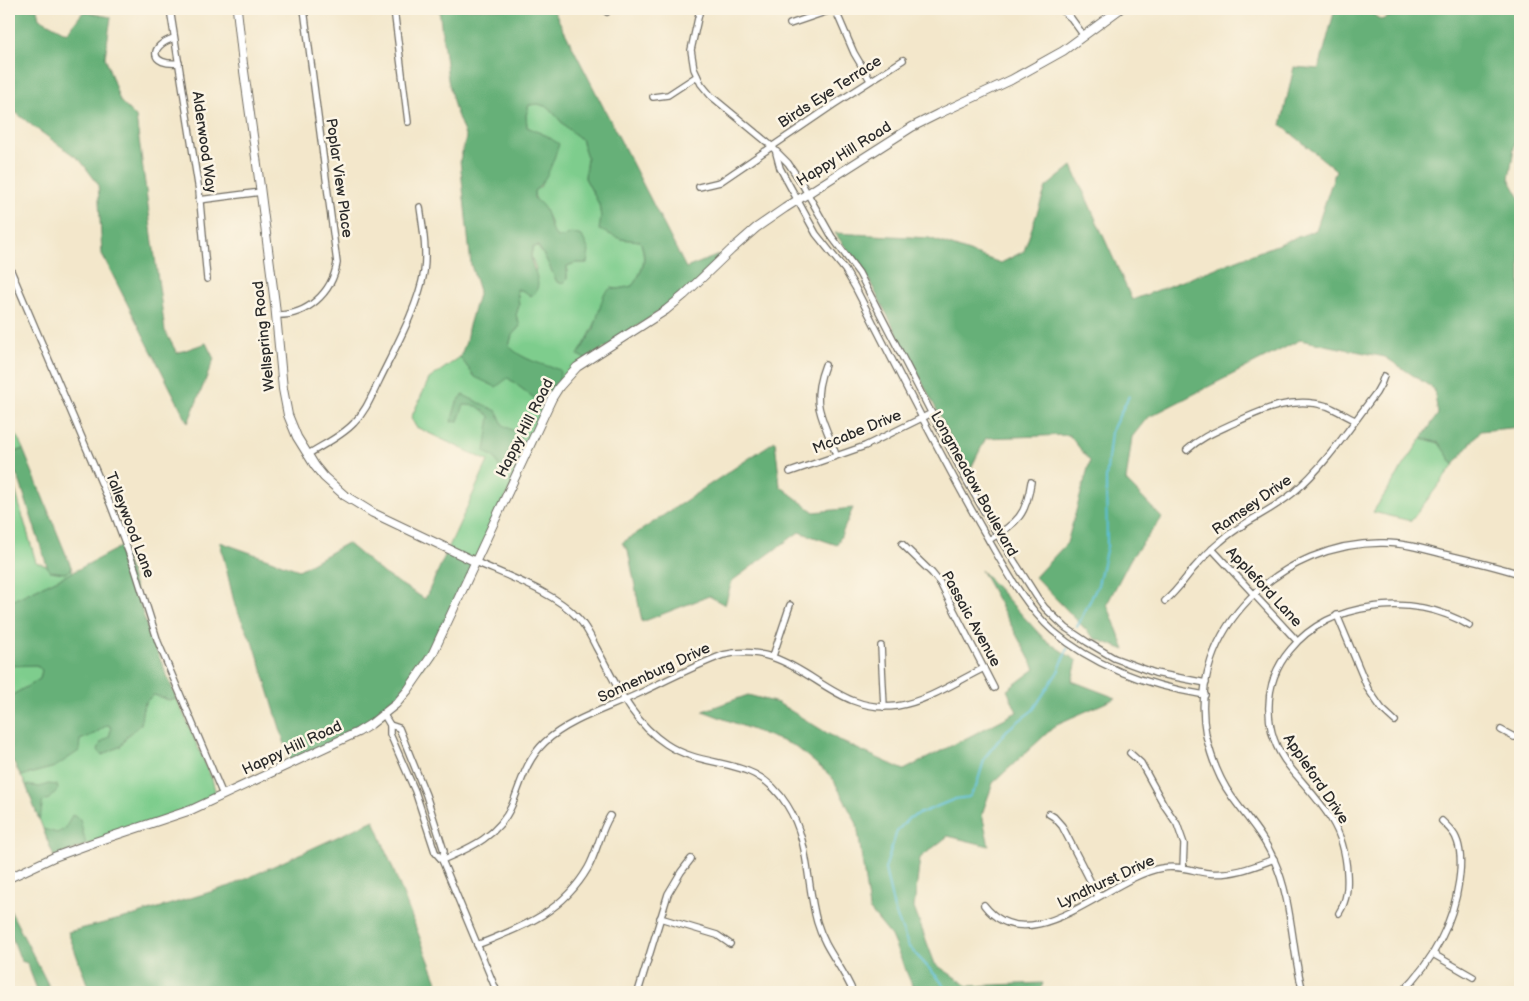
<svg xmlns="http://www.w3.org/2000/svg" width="1529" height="1001" font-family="'Balsamiq Sans',sans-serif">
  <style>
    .green { fill: #7ecd8d; stroke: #547c5c }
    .forest { fill: #66b078; stroke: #486e52 }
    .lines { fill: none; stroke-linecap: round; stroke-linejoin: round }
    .stream { stroke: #5dc0db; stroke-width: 2 }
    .street-casing { stroke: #716d63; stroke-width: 8 }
    .secondary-casing { stroke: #716d63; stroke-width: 10 }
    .street { stroke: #fff; stroke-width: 5.5 }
    .secondary { stroke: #fff; stroke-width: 8 }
    .labels { text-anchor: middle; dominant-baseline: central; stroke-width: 5; stroke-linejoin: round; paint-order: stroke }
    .street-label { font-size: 15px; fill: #2b2b2b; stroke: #fcf5e5 }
  </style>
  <rect width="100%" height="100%" fill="#fcf5e5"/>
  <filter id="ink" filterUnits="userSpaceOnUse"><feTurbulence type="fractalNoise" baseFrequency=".02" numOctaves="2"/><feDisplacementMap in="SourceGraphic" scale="10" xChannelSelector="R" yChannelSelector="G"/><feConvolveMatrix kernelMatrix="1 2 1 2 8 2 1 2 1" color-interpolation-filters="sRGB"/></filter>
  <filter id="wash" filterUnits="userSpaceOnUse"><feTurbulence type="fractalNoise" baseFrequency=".0096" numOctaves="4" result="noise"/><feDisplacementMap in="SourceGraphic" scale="20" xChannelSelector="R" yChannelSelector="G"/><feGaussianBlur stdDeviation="1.12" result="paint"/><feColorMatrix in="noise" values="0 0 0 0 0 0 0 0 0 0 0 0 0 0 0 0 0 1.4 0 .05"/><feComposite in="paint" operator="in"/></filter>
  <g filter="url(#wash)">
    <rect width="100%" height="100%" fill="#f3e7cb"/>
    <g class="green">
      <path d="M 538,104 L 548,107 L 567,128 L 581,139 L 587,157 L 585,178 L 599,204 L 601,217 L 600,229 L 621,239 L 640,241 C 647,260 643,271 632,286 L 618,289 L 611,288 C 600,311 592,334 578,355 L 587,360 L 559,387 L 532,361 L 515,353 L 509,346 L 512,335 L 520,326 L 516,315 L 519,306 L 517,289 L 524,291 L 536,269 L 531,256 L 533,247 L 537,246 L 545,257 L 557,282 L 567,279 L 567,266 L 575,263 L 587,263 L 563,237 L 557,237 C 549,229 552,228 549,219 C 545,208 534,204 534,191 L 541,186 L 547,136 L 527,127 L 526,115 L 529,105 Z"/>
      <polygon points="460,357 475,377 508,378 542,404 552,398 476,562 448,549 488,461 416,427 411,418 429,379"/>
      <polygon points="9,419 23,449 9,455"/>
      <polygon points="1422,438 1439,443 1454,465 1411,521 1373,512"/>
      <polygon points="9,469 36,562 47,566 50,571 65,573 72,569 73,572 9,602"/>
      <polygon points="12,665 37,665 42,670 40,679 9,697 9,666"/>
      <path d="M 154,695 L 169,700 L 177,699 L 212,779 L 217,798 L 54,857 L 26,785 L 21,776 L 55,767 L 80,740 L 94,734 L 107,725 L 110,726 C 113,736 104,743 98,749 L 102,755 L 121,746 L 127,736 L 141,724 C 142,710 142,702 154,695 Z"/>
    </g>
    <g class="forest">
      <polygon points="9,9 37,9 39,18 67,33 83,12 111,17 105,57 120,101 136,117 165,331 177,353 206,343 214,359 188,423 102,254 98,184 80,160 34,127 9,107"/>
      <path d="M 439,9 L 553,9 L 686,268 L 731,250 L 684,295 L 587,360 L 578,355 L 594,328 L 604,294 L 611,288 L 618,289 L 632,286 C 643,271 648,260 640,241 L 621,239 L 599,230 L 601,217 L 599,204 L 585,178 L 587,157 L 581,139 L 567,128 L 548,107 L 538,104 L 529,105 L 526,115 L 527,127 L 547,136 L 559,144 C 553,161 548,180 534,191 L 534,198 C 553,211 544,223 557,237 L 563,237 L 571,233 L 582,236 L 589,251 L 587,263 L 575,263 L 567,266 L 567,279 L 563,284 L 557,282 L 545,257 L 538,246 L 533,247 C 533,249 531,252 531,255 C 530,268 547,285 531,296 L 524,291 L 517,289 L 519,306 L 516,315 L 520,326 L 512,335 L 509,346 C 522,360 542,364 560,370 C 559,389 558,394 542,404 L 508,378 L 496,387 L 475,377 L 460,357 L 466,342 L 468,329 L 479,291 L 471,265 L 460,160 L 466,138 L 455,109 L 448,80 Z"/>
      <polygon points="1335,9 1365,9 1381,20 1394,15 1397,9 1520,9 1520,134 1516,136 1509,179 1520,198 1520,427 1480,431 1454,465 1439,443 1422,438 1438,414 1434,389 1385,357 1300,340 1147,418 1132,437 1126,481 1162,518 1131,558 1107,604 1125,650 1094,638 1035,577 1067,543 1090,461 1069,435 986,438 969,472 869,280 835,233 929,238 1001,263 1024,251 1046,187 1072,166 1132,300 1316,230 1336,170 1281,125 1294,67 1319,69"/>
      <path d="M 463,395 L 497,411 L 503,425 L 516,432 L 521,437 C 517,450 513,462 500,469 L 495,458 L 485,452 L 490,416 L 477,406 L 464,405 L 458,421 L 451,422 L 457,402 Z"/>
      <polygon points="775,441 780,486 814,512 853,508 837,545 799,532 732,581 725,605 709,596 642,622 628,550 622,543"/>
      <polygon points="23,449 72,569 65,573 50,571 47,566 20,482 9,462 9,455"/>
      <polygon points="220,542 299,570 347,543 384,574 425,599 448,549 476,562 432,655 384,715 291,764 256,650 235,606"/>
      <path d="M 122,546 L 149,633 L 177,699 L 169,700 L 154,695 C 142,702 142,710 141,724 L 127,736 L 121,746 L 102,755 L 98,750 L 101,742 L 109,737 L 111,730 L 110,726 L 107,725 L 94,734 L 80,740 L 79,751 L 55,767 L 21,776 L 9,755 L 9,697 L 40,679 L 42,670 L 36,665 L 9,666 L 9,602 L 73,572 Z"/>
      <polygon points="981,570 1045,640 1077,661 1072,681 1116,698 1057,724 993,783 982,814 989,846 948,836 920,858 914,908 935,964 968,986 1043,983 1040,992 915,992 891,936 869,909 857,824 832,777 795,746 703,711 748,695 778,703 840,741 904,770 1017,712 1007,690 1035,669"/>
      <path d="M 48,784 L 57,785 L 58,789 L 49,799 L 43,801 C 41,808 42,813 39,820 L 26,785 L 40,787 Z"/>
      <polygon points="72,815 80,819 86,845 54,857 43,829 57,833 65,829"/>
      <polygon points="374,820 441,992 90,992 68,932 132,916 230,886"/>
      <polygon points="9,908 52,992 38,992 27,963 21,961 9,929"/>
    </g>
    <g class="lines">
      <g class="stream">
        <polyline points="1077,627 1098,585 1107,546 1106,479 1111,432 1129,396"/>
        <polyline points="948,992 939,979 909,947 894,909 885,869 897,831 909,818 955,799 969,797 976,787 985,757 1007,730 1033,710 1059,670 1068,647"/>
      </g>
    </g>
  </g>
  <g filter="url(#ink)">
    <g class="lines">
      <defs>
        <g id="street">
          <polyline points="170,9 199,191 207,279"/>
          <polyline points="394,9 408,122"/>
          <polyline points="603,9 607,12"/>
          <polyline points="700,9 691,50 694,69 701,84 711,96 768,143 788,163 801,182 832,237 859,273 964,476 997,534 1037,597 1045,608 1066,628 1087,642 1114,658 1155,673 1206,683"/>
          <polyline points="835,9 854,53 870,80"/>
          <polyline points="1060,9 1071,18 1084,36"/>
          <polyline points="790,24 834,9"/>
          <path d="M 174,38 C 148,46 150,66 179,63"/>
          <polyline points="653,97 668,95 697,76"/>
          <path d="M 776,153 L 780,168 L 816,234 L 845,270 L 855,287 C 897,369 938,452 984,532 C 1004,566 1023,604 1053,631 C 1096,668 1150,686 1205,695"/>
          <polyline points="699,187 720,182 833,105 903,60"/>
          <polyline points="199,200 261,192"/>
          <polyline points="9,266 111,506 135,569 158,642 223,795"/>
          <path d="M 276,315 C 307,316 332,293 337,263 L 304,9"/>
          <path d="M 825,365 C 809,407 824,418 836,455"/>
          <path d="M 1187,450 C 1201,437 1217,431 1234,423 C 1264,409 1293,396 1327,406 C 1337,410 1346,416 1355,420"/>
          <path d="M 307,455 C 322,445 341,437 354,423 C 366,411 372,395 379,381 C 395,348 418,307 424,272 C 427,251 423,228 420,207"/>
          <polyline points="790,472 865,446 932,413"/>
          <path d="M 989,540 C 1017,522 1026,517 1031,482"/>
          <polyline points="902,544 932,573 940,583 994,688"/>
          <polyline points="1212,549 1297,641"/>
          <path d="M 476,562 C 507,576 556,593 578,618 C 586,626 591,637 596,647 C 616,683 630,720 666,744 C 708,772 755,753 787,805 C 810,841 806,883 817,922 C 825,950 843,967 853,992"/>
          <path d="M 1165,601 C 1176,592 1184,580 1193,569 C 1201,560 1210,550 1220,542 C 1242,522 1270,512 1293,493 C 1326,465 1350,427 1376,393 L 1381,384 L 1384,376"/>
          <polyline points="1337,615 1368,689 1382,709 1395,721"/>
          <polyline points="881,646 884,707"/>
          <polyline points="773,656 790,605"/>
          <polyline points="384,715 390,725 390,734 415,791 435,852 442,860 497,992"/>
          <polyline points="390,725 399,728 426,795 444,851 442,860"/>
          <polyline points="1501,730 1514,737 1520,737"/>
          <polyline points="1130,753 1141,763 1164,805 1177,824 1184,844 1183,868"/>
          <polyline points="1049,814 1054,817 1062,826 1098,896"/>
          <path d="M 442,860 C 470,848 499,836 512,805 C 521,783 526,760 545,742 C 570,719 609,708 640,693 C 667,680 694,666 723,655 C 799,638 827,716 897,706 C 928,701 956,682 984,668"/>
          <path d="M 984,905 C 1030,965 1110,876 1162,868 C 1178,865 1193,871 1208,873 C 1231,876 1253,867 1274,859"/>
          <path d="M 1339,913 C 1347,900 1348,888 1347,873 C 1346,854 1341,835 1331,819 C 1319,799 1303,784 1289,766 C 1262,732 1262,683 1290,650 C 1310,625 1340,611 1372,607 C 1405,602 1441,608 1470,626"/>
          <polyline points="660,918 717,935 730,944"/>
          <path d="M 477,945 C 522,927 562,913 588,868 C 597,852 600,832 610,816"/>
          <polyline points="1433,954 1473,977"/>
          <polyline points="638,992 668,894 681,872 691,859"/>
          <path d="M 1303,992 C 1291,948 1293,902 1274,860 C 1264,836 1247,818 1232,797 C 1219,779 1211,757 1206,735 C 1186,629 1283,541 1384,543 C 1404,543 1424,549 1443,554 C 1469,560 1495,566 1520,574"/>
          <path d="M 1402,992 C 1433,961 1453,924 1459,881 C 1461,867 1462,851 1456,838 C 1454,832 1447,826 1442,821"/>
        </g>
        <g id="secondary">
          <polyline points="237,9 243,64 259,179 275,304 283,389 288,415 297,437 315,466 324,477 344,495 373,513 476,562"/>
          <polyline points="9,878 54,857 95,842 191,810 358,732 371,724 396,704 408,690 432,655 552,398 559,387 577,367 666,310 684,295 731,250 756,228 785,208 912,127 938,114 1011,80 1063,51 1120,9"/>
        </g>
      </defs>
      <use href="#street" class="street-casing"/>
      <use href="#secondary" class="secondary-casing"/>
      <use href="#street" class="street"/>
      <use href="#secondary" class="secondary"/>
    </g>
  </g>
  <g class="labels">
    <g class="street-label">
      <text transform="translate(830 92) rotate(-33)">Birds Eye Terrace</text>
      <text transform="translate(204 142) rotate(82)">Alderwood Way</text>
      <text transform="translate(844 154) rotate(-32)">Happy Hill Road</text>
      <text transform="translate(339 178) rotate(82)">Poplar View Place</text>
      <text transform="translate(264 336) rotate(-96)">Wellspring Road</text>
      <text transform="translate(525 428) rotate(-63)">Happy Hill Road</text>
      <text transform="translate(857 432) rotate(-22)">Mccabe Drive</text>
      <text transform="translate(974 484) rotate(61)">Longmeadow Boulevard</text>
      <text transform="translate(1252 505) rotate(-35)">Ramsey Drive</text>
      <text transform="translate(130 525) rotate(69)">Talleywood Lane</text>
      <text transform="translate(1264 587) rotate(47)">Appleford Lane</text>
      <text transform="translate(971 619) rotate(61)">Passaic Avenue</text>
      <text transform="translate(654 673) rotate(-25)">Sonnenburg Drive</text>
      <text transform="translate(292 748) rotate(-25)">Happy Hill Road</text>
      <text transform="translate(1316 779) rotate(56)">Appleford Drive</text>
      <text transform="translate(1106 882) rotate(-25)">Lyndhurst Drive</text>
    </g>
  </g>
  <rect width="1529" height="1001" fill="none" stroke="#fcf5e5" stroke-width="30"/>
</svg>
